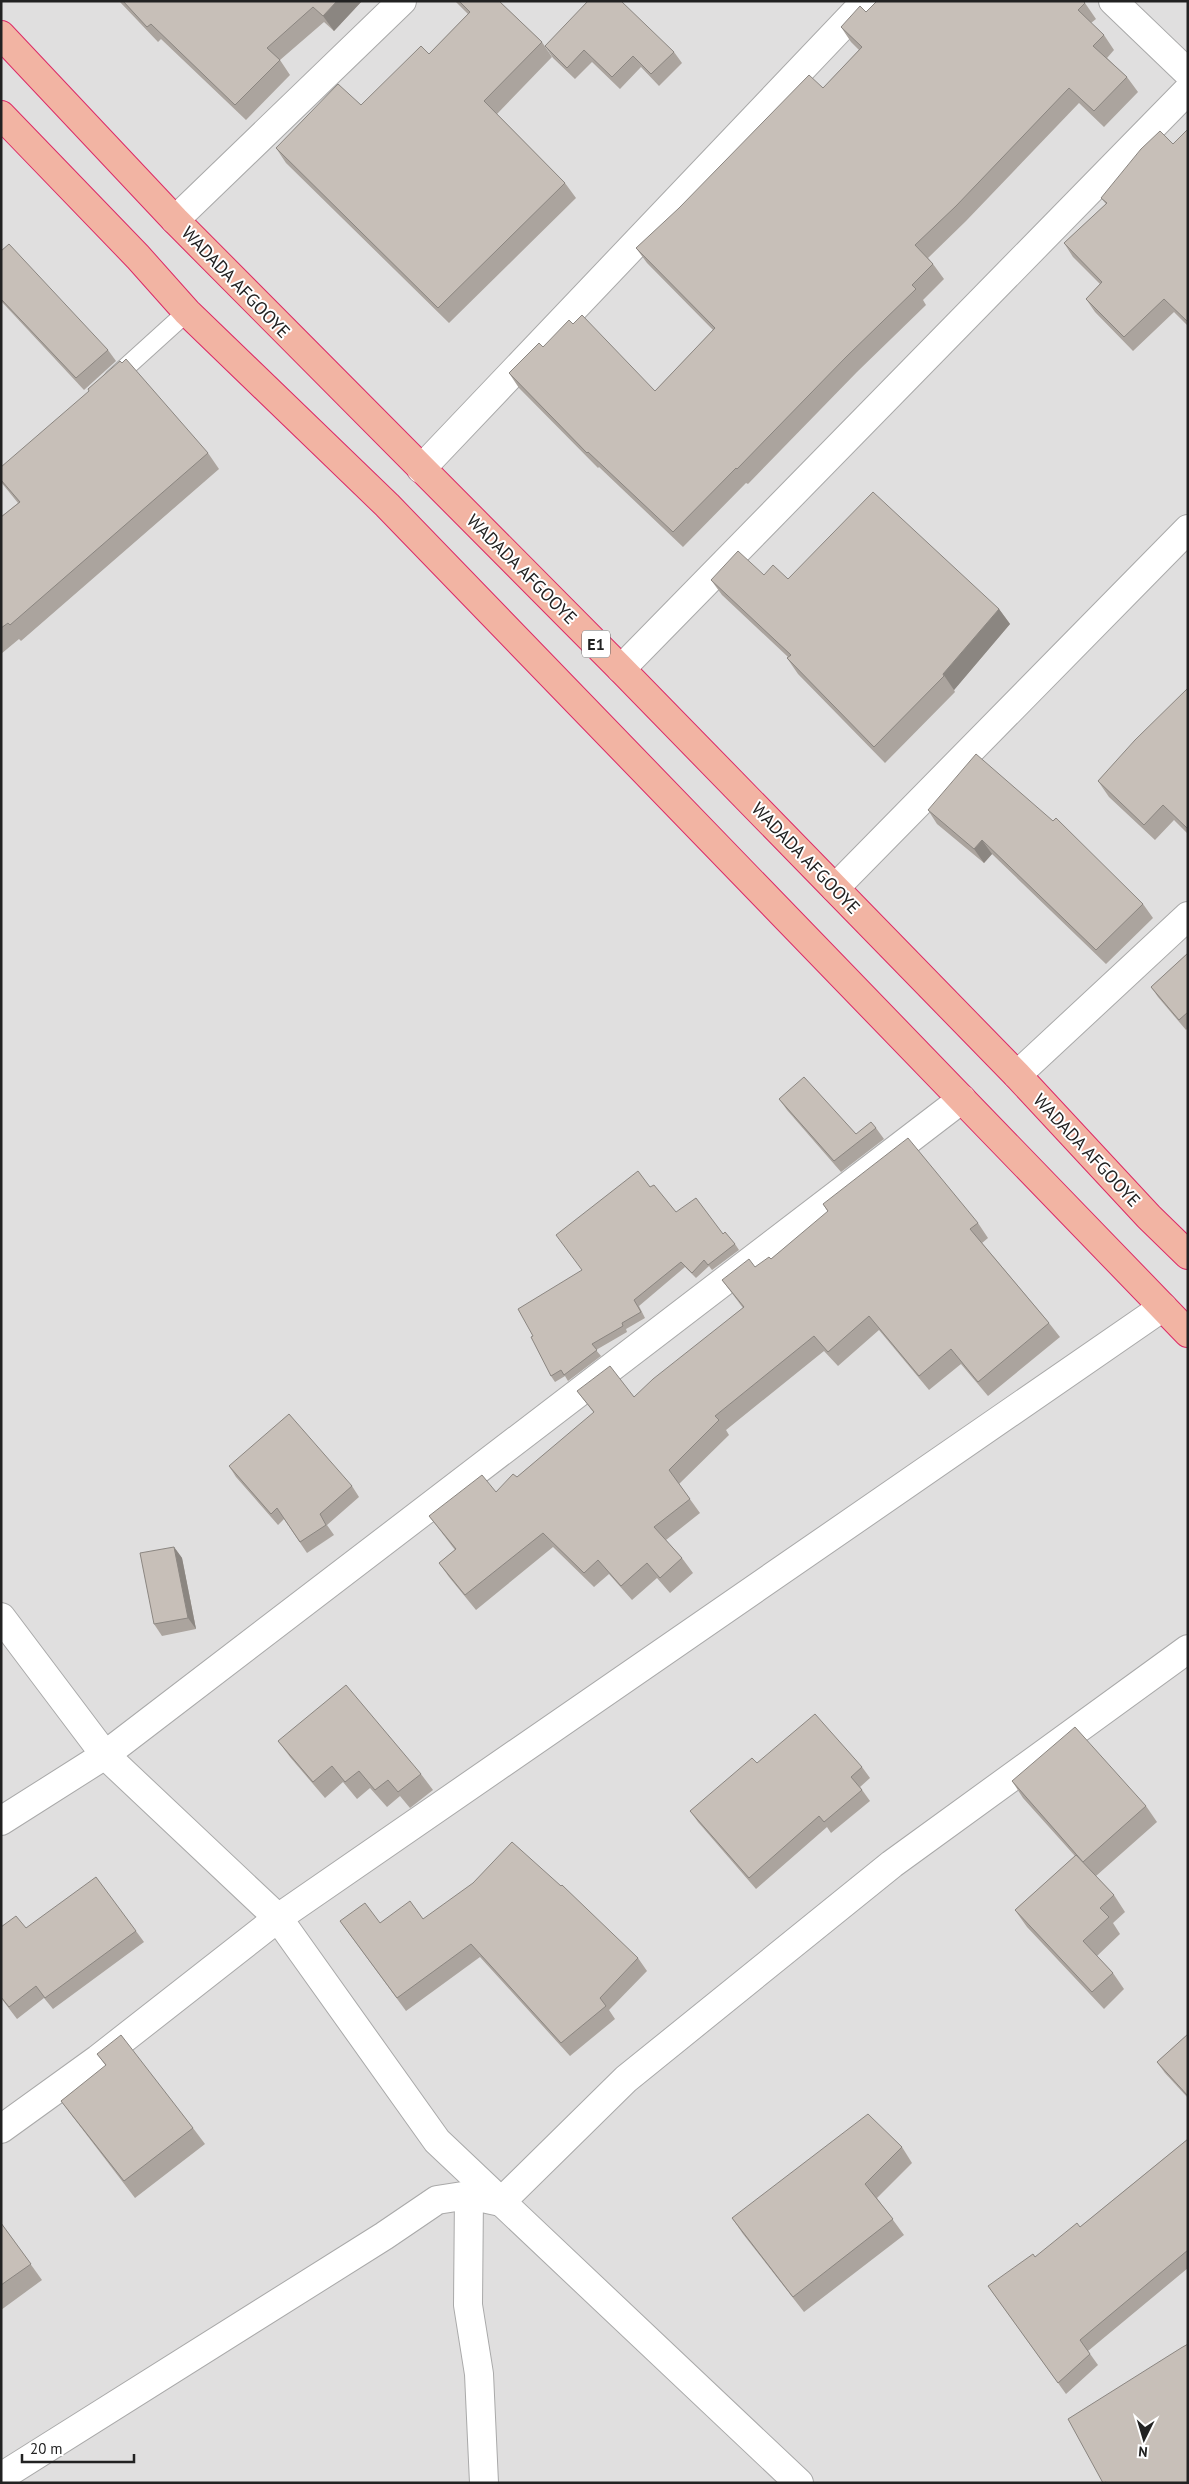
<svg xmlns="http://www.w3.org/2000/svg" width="1189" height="2484" font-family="'PT Sans',sans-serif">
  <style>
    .residential { fill: #e0dfdf }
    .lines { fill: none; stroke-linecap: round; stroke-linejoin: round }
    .service-casing { stroke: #a9a9a9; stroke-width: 20 }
    .minor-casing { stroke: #a9a9a9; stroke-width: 30 }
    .trunk-casing { stroke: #dc2a67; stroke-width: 30 }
    .service { stroke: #fff; stroke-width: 18 }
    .minor { stroke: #fff; stroke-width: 28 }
    .trunk { stroke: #f2b4a3; stroke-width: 28 }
    .wall { fill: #aba49e }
    .shaded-wall { fill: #8b8681 }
    .building { fill: #c7bfb8; stroke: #8b8681 }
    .labels { text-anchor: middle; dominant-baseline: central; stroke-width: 4; stroke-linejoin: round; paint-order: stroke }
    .shield { fill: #fff; stroke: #646464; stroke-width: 1 }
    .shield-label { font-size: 16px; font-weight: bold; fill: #222 }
    .street-label { font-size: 18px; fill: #222; stroke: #fff }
  </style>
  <rect width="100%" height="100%" fill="#f2efe9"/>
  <rect class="residential" x="1" y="1" width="1187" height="2482"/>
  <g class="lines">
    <defs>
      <polyline id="service" points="113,379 187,312"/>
      <g id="minor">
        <polyline points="1113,1 1188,73"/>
        <polyline points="175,220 402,1"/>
        <polyline points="421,469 866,1"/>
        <polyline points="621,669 1188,90"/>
        <polyline points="835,888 1188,529"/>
        <polyline points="1017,1075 1188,916"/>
        <polyline points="1,1617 105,1755 278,1918 437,2141 799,2483"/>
        <polyline points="1,1821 105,1755 962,1099"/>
        <polyline points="1,2129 98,2059 278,1918 1163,1307"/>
        <polyline points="469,2195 468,2305 479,2374 484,2483"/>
        <polyline points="1,2477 384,2236 437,2200 469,2195 501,2202 626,2079 892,1864 1188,1649"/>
      </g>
      <g id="trunk">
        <polyline points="1,35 175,220 621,669 1017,1075 1149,1217 1188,1255"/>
        <polyline points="1,115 138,257 187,312 387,505 1188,1333"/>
      </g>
    </defs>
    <use href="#service" class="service-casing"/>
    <use href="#minor" class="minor-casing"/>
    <use href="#trunk" class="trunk-casing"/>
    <use href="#service" class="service"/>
    <use href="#minor" class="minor"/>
    <use href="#trunk" class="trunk"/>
  </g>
  <g class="wall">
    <polygon points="119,1 362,1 334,31 324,22 280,60 290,75 246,120 161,39 158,42"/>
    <polygon points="455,1 499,1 542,42 552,57 497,114 565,183 576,198 449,323 286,163 276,148 361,105 429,54 468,14"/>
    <polygon points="1085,3 1096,19 1091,23 1104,35 1114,50 1107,58 1127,77 1138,92 1104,127 1079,103 966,221 928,258 933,264 944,279 923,300 926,305 857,372 748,484 746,483 683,547 599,467 598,468 519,388 509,373 573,324 655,391 713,330 647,263 636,248 823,88 859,50 851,42 841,27 866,12"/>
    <polygon points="545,46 674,52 682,63 659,86 641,67 620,89 592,62 575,79 553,58"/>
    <polygon points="1188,129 1188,326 1174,312 1133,351 1095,312 1086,299 1100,284 1073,257 1064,243 1106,204 1101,198 1173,144"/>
    <polygon points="1,251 108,350 116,361 84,390 1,301"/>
    <polygon points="208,453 219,469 21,641 19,639 1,654 1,517 18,503 1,482 1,467"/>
    <polygon points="764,575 999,609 1010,624 954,690 955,692 885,763 798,674 787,658 788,657 722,595 711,580"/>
    <polygon points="1188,688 1188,834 1174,820 1155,840 1109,797 1098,781"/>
    <polygon points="928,810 1143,904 1153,918 1106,964 992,854 984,863 937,824"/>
    <polygon points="1188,953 1188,1028 1186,1030 1158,997 1151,987"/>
    <polygon points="779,1099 856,1134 876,1128 884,1139 841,1172 787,1110"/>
    <polygon points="650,1187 676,1212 723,1234 735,1244 739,1250 712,1270 709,1266 696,1278 685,1267 639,1306 645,1318 626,1329 627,1332 596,1350 601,1356 568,1381 565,1376 555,1382 551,1376 533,1336 582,1270"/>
    <polygon points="823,1204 978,1223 988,1238 982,1243 1049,1323 1060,1337 988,1396 961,1364 929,1390 879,1330 838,1366 824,1351 726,1430 729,1435 679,1484 700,1513 666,1540 682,1558 693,1573 670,1593 657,1578 632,1600 609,1574 594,1587 553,1547 476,1610 449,1577 439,1563 455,1550 429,1516 496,1492 517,1477 594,1413 577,1391 634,1397 743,1308 722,1280 755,1267 771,1259 828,1212"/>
    <polygon points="229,1466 352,1486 359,1497 327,1525 334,1535 307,1553 284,1519 278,1525 236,1477"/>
    <polygon points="174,1547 182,1558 196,1629 162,1636 154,1624"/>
    <polygon points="278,1741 421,1774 433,1790 410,1808 400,1796 387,1807 370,1788 357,1799 343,1782 325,1798 290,1757"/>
    <polygon points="757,1763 862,1767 870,1778 860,1787 870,1801 831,1833 827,1827 756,1889 698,1822 690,1811"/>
    <polygon points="1012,1781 1146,1806 1157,1822 1096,1876 1114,1895 1125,1912 1113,1923 1120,1934 1097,1956 1113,1973 1124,1989 1104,2009 1027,1927 1015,1910 1075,1856 1023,1798"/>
    <polygon points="423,1919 638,1958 647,1971 609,2010 615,2019 570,2056 480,1957 406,2011 340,1921 380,1923"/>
    <polygon points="1,1927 136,1931 144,1942 53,2009 44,1998 17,2019 1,1998"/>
    <polygon points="1188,2034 1188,2098 1165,2073 1157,2062"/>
    <polygon points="97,2054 193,2128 205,2144 135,2198 73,2117 61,2101 106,2066"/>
    <polygon points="1188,2139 1188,2268 1088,2351 1098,2365 1066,2394 988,2286 1035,2257 1080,2227"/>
    <polygon points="902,2147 912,2163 877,2198 904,2235 804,2312 743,2234 732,2218"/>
    <polygon points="1,2223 42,2280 1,2310"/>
  </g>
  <g class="shaded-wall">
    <polygon points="337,1 362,1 334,31 323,16"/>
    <polygon points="999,609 1010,624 954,690 943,674"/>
    <polygon points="982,840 992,854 984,863 974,849"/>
    <polygon points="174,1547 182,1558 196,1629 188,1618"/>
  </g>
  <g class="building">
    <polygon points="123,1 337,1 323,16 313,7 267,48 280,60 235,105 151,24 147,27"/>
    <polygon points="459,1 499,1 542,42 484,101 565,183 438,308 276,148 338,84 361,105 421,46 429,54 470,12"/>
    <polygon points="588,1 621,1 674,52 651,74 633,56 612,77 584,50 567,68 545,46"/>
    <polygon points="877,1 1083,1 1085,3 1078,10 1104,35 1093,46 1127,77 1094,111 1069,88 956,206 915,245 933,264 912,285 916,289 846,357 737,469 736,468 673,532 588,452 587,453 509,373 539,343 543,347 569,320 573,324 582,315 655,391 715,328 636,248 679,208 809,75 823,88 862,47 841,27 860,6 866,12"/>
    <polygon points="1188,129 1188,322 1164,299 1124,337 1086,299 1102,282 1064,243 1107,203 1101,198 1141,149 1160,131 1173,144"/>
    <polygon points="9,244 108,350 76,378 1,299 1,251"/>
    <polygon points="126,359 208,453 10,625 8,623 1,628 1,517 20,502 1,480 1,467 89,391 88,389 120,361 122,363"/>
    <polygon points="873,492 999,609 943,674 944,676 874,747 787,658 791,655 711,580 738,551 764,575 773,565 788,579"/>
    <polygon points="1188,688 1188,829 1163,805 1144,825 1098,781 1135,740"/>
    <polygon points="976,754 1053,821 1056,818 1143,904 1096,950 982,840 974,849 928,810"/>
    <polygon points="1188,953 1188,1012 1179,1020 1151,987"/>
    <polygon points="804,1077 856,1134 871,1122 876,1128 834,1161 779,1099"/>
    <polygon points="908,1138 978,1223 970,1229 1049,1323 978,1382 951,1349 919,1376 869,1316 828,1352 814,1336 715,1416 719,1420 669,1470 690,1499 654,1527 682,1558 660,1578 647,1563 621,1586 598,1560 584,1573 543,1533 465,1595 439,1563 456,1549 429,1516 482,1475 496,1492 513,1474 517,1477 594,1412 577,1391 610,1366 634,1397 653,1379 744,1307 722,1280 749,1259 755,1267 769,1257 771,1259 828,1211 823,1204"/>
    <polygon points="638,1171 650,1187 654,1185 676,1212 696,1198 723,1234 725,1232 735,1244 708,1265 704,1260 692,1273 681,1262 634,1300 641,1312 622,1323 623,1326 592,1344 597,1350 564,1375 561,1370 551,1376 531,1337 533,1336 518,1309 582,1270 556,1235"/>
    <polygon points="289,1414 352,1486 320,1514 326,1525 300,1542 277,1508 271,1514 229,1466"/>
    <polygon points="174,1547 188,1618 154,1624 140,1553"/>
    <polygon points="346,1685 421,1774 398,1792 388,1780 375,1790 359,1771 345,1782 332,1766 313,1782 278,1741"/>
    <polygon points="815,1714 862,1767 851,1777 862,1790 824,1822 819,1816 749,1878 690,1811 752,1758 757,1763"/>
    <polygon points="1075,1727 1146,1806 1083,1862 1012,1781"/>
    <polygon points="512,1842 561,1886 562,1885 638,1958 600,1998 606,2006 561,2043 471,1944 397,1998 340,1921 365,1903 380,1923 410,1901 423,1919 473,1883"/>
    <polygon points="1076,1855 1114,1895 1100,1908 1109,1917 1083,1941 1113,1973 1092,1992 1015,1910"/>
    <polygon points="96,1877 136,1931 45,1998 36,1986 9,2007 1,1997 1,1927 16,1916 26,1928"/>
    <polygon points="1188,2034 1188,2096 1157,2062"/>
    <polygon points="121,2035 193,2128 124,2181 61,2101 106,2065 97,2054"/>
    <polygon points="868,2114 902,2147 865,2184 893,2219 793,2297 732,2218"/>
    <polygon points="1188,2139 1188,2250 1080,2340 1090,2354 1058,2383 988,2286 1033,2254 1035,2257 1077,2223 1080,2227"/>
    <polygon points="1,2223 31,2264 1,2285"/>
    <polygon points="1188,2344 1188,2483 1106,2483 1106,2482 1103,2483 1068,2419 1181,2348"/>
  </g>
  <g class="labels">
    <rect class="shield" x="582" y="630.5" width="28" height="27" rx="4"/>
    <g class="shield-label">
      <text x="596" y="644">E1</text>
    </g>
    <g class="street-label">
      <text transform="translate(236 282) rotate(46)">WADADA AFGOOYE</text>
      <text transform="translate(522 569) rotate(45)">WADADA AFGOOYE</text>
      <text transform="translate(806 858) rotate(46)">WADADA AFGOOYE</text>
      <text transform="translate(1087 1150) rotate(47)">WADADA AFGOOYE</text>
    </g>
  </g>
  <rect width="1189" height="2484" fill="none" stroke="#222222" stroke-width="5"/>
  <g transform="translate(1144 2439) rotate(185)" stroke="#ffffff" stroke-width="4" paint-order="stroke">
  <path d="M0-4L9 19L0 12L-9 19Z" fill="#222222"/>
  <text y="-8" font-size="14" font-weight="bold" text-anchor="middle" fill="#222222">N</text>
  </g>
  <path d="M22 2454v8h112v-8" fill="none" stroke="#222222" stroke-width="2.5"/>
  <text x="30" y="2454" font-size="15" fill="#222222" stroke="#ffffff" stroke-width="4" paint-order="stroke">20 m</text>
</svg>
